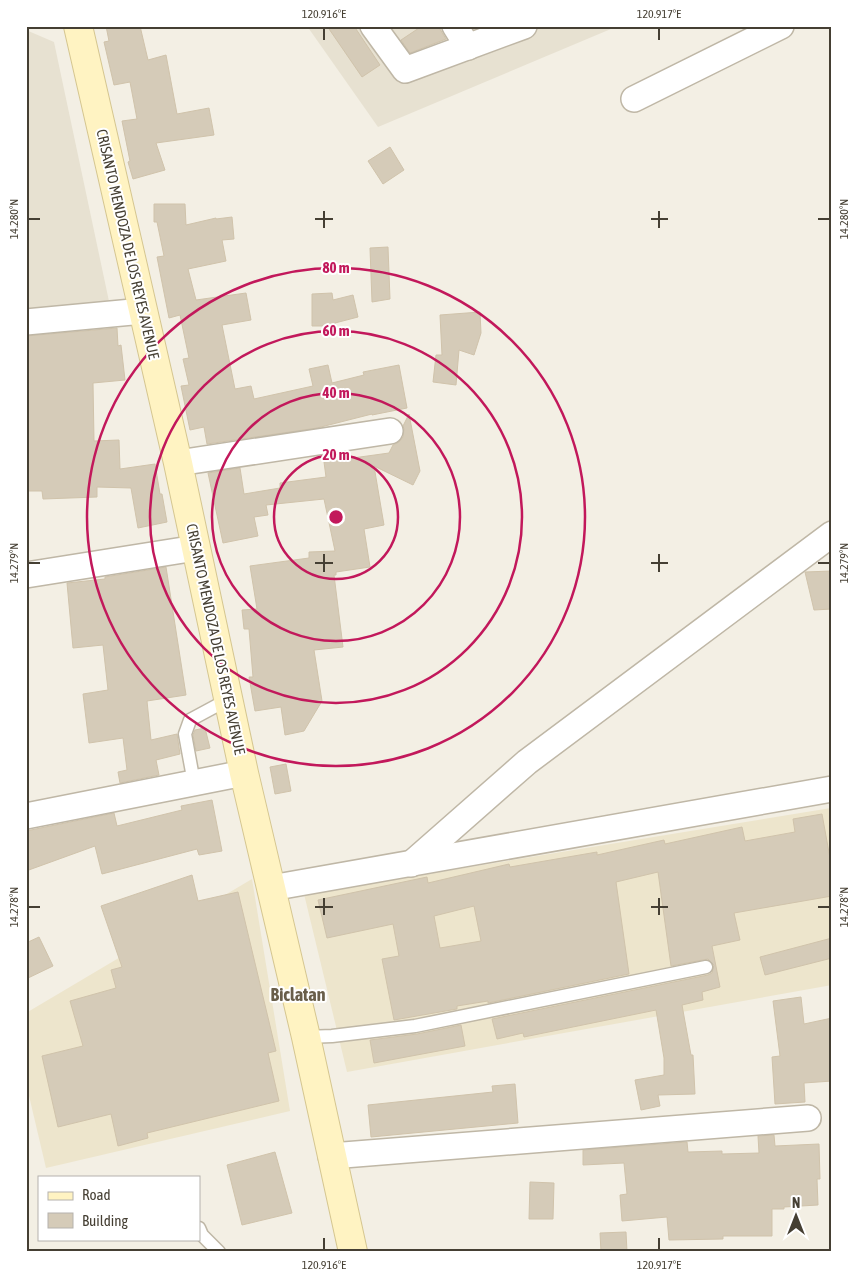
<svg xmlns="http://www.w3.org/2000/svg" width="858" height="1278" font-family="'Asap Condensed',sans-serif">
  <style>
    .residential { fill: #e7e1d1 }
    .education { fill: #ede5cc }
    .building { fill: #d5cbb8; stroke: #d0c3ab; fill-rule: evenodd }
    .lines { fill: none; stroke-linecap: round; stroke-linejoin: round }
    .service-casing { stroke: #bfb7a6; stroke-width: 15 }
    .minor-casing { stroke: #bfb7a6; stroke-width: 28 }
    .secondary-casing { stroke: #d5c690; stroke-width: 30 }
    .service { stroke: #fff; stroke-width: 12 }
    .minor { stroke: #fff; stroke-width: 25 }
    .secondary { stroke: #fff3c2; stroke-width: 28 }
    .ticks { fill: none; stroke: #453f33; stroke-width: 2 }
    .ring { fill: none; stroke: #c2185b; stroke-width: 2.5 }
    .labels { text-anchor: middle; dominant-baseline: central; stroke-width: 4; stroke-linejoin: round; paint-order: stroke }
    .street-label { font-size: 15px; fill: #453f33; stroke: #fff }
    .quarter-label { font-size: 18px; font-weight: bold; fill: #695e4a; stroke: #fff }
    .centre { fill: #c2185b; stroke: #fff; stroke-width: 2.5 }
    .ring-label { font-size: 15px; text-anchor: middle; font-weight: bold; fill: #c2185b; stroke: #fff; stroke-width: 4; stroke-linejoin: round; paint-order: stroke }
    .neatline { fill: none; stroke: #453f33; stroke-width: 2 }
    .ticks-label { font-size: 12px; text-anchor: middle; fill: #453f33 }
  </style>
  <rect width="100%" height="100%" fill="#f3efe4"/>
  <g class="residential">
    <polygon points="307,26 618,26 378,127"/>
    <polygon points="26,30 54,42 110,306 26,312"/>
  </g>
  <g class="education">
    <polygon points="831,808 832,985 347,1072 304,894"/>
    <polygon points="252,879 290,1111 46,1168 26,1083 26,1013"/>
  </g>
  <g class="building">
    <polygon points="106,26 140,26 148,60 166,55 177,114 209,108 214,135 156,143 165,170 133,179 128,162 130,161 122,121 137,119 130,82 114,85 104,42 109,41"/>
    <polygon points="327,26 354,26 380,65 362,77"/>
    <polygon points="422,26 438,26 446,39 410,53 401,40"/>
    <polygon points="390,147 404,170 383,184 368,161"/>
    <polygon points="154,204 185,204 186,225 216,218 216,219 232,217 234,239 222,240 226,261 188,269 196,300 246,293 251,320 222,325 235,389 251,386 254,399 313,386 309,369 328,365 332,383 364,375 363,372 399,365 407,408 372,415 372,414 317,428 207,444 204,427 190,430 181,386 189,385 183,359 189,358 180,315 169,318 157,257 164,256 157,222 154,222"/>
    <polygon points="388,247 390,299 372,302 370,248"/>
    <polygon points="332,293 333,300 353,295 358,317 335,323 335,326 312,326 312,294"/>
    <polygon points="480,312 481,333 474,355 459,350 456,385 433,382 436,355 442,355 440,315"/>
    <polygon points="117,328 118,346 121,345 125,380 93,383 94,441 119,440 120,469 155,464 160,494 162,494 167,522 138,528 131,488 97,487 97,497 43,499 42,491 26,491 26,336"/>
    <polygon points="409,414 420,471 413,485 374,466 384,525 364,529 370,567 336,572 336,575 334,575 343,647 314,650 322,701 304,731 285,735 281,707 255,711 249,677 253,677 249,629 244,629 242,610 257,609 250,566 309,558 309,552 335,551 324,499 266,505 268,515 254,517 258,536 223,543 208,473 240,468 244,494 280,488 280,483 326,477 324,462 389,453 393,445 399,442 403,437 404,429 403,426"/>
    <polygon points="166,567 186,695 147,701 151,740 177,734 180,754 156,760 159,775 120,783 118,772 127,770 123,738 89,743 83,694 108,690 103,645 73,648 67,583 105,579 105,577"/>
    <polygon points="832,571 832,609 814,610 805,572"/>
    <polygon points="205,728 210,748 196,751 193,735 195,730"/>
    <polygon points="286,764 291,791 275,794 270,767"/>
    <polygon points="212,800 222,851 199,855 197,849 102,874 95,846 26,871 26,831 114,813 117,826 182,810 181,806"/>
    <path d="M 822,814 L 832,869 L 832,896 L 734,913 L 740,940 L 712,946 L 720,987 L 702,992 L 703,1000 L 682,1005 L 691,1055 L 693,1055 L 695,1094 L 658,1095 L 660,1106 L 641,1110 L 635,1080 L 664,1075 L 664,1058 L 656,1010 L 524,1037 L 523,1033 L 497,1039 L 492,1019 L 708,975 L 712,973 L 714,965 L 708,959 L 671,966 L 658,872 L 616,882 L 629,974 L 488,1003 L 488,1001 L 457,1006 L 457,1009 L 394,1020 L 382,959 L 399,956 L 393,924 L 327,938 L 318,900 L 427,877 L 428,883 L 509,864 L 510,867 L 597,852 L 597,855 L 664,840 L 665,844 L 742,827 L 745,841 L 795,832 L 793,819 ZM 474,906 L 481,941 L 440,948 L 434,916 Z"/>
    <polygon points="192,875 198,901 238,892 276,1051 268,1053 279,1101 147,1133 148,1138 118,1146 111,1114 58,1127 42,1056 83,1046 70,1001 116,988 111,970 122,967 101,906"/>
    <polygon points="39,937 53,966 26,979 26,943"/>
    <polygon points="832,938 832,958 765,975 760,957"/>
    <polygon points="801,997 804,1024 832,1018 832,1081 804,1083 805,1102 775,1104 772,1057 780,1056 773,1001"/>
    <polygon points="461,1025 465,1046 374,1063 370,1040 417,1034"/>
    <polygon points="515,1084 518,1123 371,1137 368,1105 493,1092 492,1086"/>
    <polygon points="774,1135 775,1146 819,1144 820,1179 817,1179 818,1205 784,1207 784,1209 772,1209 772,1236 723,1236 723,1239 669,1240 667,1217 622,1221 620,1195 627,1194 624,1163 583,1165 583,1150 687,1142 688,1152 722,1151 722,1154 759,1153 758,1136"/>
    <polygon points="275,1152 292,1213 242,1225 227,1165"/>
    <polygon points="530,1182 554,1183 553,1219 529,1219"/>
    <polygon points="626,1232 627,1252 601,1252 600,1233"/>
  </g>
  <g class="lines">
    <defs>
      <g id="service">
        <polyline points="194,783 185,734 190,720 229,699"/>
        <polyline points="306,1037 332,1036 415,1026 706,967"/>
        <polyline points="199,1228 202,1235 219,1252"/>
      </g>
      <g id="minor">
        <polyline points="373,26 405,70 524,26"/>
        <polyline points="455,26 468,47"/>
        <polyline points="634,99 781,26"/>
        <polyline points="26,322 143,311"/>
        <polyline points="178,463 390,431"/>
        <polyline points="26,575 196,548"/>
        <polyline points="26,816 244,773"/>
        <polyline points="411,864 527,762 832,534"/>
        <polyline points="271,888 832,789"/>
        <polyline points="331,1156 808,1118"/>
      </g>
      <polyline id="secondary" points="78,26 178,463 244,773 306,1037 353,1252"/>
    </defs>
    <use href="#service" class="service-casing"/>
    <use href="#minor" class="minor-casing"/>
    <use href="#secondary" class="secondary-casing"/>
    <use href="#service" class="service"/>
    <use href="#minor" class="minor"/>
    <use href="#secondary" class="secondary"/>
  </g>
  <path class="ticks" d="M 324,28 L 324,40M 659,28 L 659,40M 324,211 L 324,228M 659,211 L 659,228M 28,219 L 40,219M 315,219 L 333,219M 651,219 L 668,219M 818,219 L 830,219M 324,554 L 324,572M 659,554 L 659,572M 28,563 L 40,563M 315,563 L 333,563M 651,563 L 668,563M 818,563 L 830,563M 324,898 L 324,915M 659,898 L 659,915M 28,907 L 40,907M 315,907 L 333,907M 651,907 L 668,907M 818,907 L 830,907M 324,1238 L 324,1250M 659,1238 L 659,1250"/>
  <g class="ring">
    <circle cx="336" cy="517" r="62"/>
    <circle cx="336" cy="517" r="124"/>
    <circle cx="336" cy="517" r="186"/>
    <circle cx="336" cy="517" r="249"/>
  </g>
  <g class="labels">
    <g class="street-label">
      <text transform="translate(128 244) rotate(77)">CRISANTO MENDOZA DE LOS REYES AVENUE</text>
      <text transform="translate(216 639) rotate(78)">CRISANTO MENDOZA DE LOS REYES AVENUE</text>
    </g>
    <g class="quarter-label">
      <text x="298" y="994">Biclatan</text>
    </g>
  </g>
  <circle cx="336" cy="517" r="8" class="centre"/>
  <g class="ring-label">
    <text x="336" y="273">80 m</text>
    <text x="336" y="336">60 m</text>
    <text x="336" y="398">40 m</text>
    <text x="336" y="460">20 m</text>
  </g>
  <rect width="858" height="1278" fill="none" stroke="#ffffff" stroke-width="55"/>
  <rect x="38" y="1176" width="162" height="65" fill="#ffffff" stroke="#b5b2ad"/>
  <rect x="48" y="1192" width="25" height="8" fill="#fff3c2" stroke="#b5b2ad"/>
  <text x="82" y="1200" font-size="15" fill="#453f33">Road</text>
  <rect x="48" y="1213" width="25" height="15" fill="#d5cbb8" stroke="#b5b2ad"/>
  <text x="82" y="1226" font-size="15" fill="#453f33">Building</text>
  <g transform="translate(796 1216)" stroke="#ffffff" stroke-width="4" paint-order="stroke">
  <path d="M0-4L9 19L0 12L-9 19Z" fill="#453f33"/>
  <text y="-8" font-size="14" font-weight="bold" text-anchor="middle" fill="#453f33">N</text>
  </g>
  <rect x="28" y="28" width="802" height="1222" class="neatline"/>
  <g class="ticks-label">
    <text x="324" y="18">120.916°E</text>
    <text x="659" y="18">120.917°E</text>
    <text transform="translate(14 219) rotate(-90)" y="4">14.280°N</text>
    <text transform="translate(844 219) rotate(-90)" y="4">14.280°N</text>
    <text transform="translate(14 563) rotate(-90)" y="4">14.279°N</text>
    <text transform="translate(844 563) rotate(-90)" y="4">14.279°N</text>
    <text transform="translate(14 907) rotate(-90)" y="4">14.278°N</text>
    <text transform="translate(844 907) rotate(-90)" y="4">14.278°N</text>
    <text x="324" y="1269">120.916°E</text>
    <text x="659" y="1269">120.917°E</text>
  </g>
</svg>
